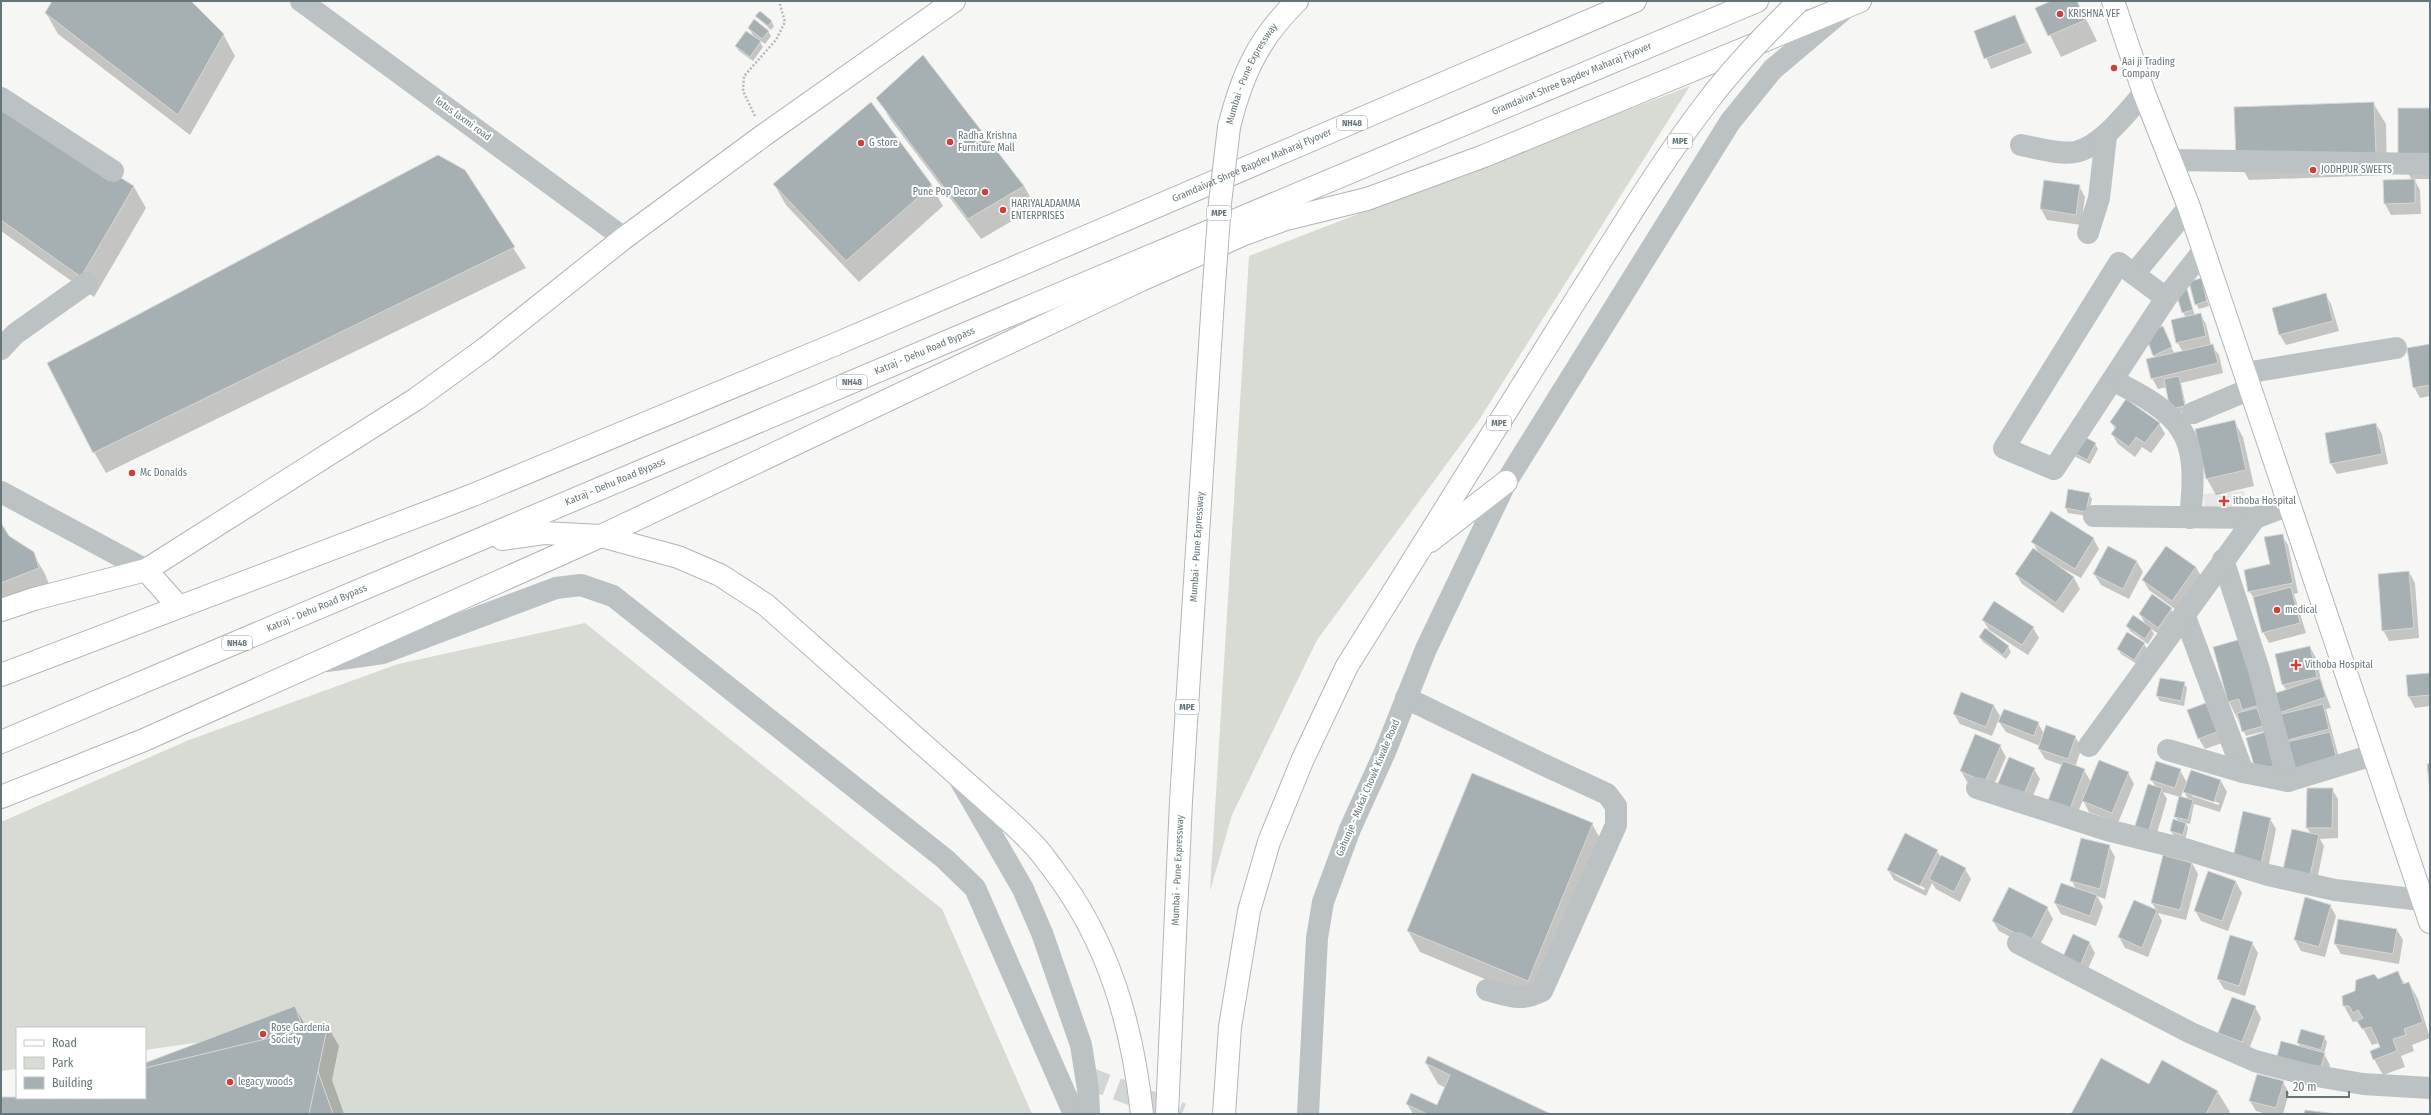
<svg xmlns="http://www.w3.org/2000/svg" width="2431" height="1115" font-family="'Fira Sans Condensed',sans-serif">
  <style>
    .built { fill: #e7e7e7 }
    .green { fill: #d7dbd3 }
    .shadow { fill: #0003; fill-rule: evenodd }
    .building { fill: #a6afb2; stroke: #d8d7d6 }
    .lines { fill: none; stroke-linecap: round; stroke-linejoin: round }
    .minor-tunnel { stroke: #d2d6d6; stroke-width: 22; stroke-dasharray: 22 11; stroke-linecap: butt }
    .major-casing { stroke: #b0b5b7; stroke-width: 24 }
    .highway-casing { stroke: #b2b6b8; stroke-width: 24 }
    .path { stroke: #b6babc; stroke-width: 2.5; stroke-dasharray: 2 2; stroke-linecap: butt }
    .minor { stroke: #bcc1c3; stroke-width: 22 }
    .major { stroke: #fff; stroke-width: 22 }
    .highway { stroke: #fff; stroke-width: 22 }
    .highway-bridge-casing { stroke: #b2b6b8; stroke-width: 24; stroke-linecap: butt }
    .highway-bridge { stroke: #fff; stroke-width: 22 }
    .poi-dot { fill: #d03e3a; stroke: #fff; stroke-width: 1.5 }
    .labels { text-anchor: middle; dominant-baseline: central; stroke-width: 4; stroke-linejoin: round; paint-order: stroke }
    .shield { fill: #fff; stroke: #939fa3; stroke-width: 1 }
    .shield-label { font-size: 9px; font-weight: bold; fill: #65767b }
    .poi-label { font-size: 10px; fill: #65767b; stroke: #fff; text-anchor: start }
    .street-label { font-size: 10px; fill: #65767b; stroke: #fff }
  </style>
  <rect width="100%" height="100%" fill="#f6f6f4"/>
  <polygon class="built" points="2244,491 2245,507 2205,510 2203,494"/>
  <g class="green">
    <polygon points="1690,86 1479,420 1317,640 1232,815 1210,891 1249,256"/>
    <polygon points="585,623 942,909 1032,1114 309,1114 327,1024 145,1050 145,1028 17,1028 17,1069 1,1071 1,822 189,740 398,664"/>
  </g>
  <g class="shadow">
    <polygon points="53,1 189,1 223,34 235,56 190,135 58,34 46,13"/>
    <polygon points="2053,1 2077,1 2097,41 2061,57 2037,9"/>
    <polygon points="756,16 771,21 774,26 771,30"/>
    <polygon points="2015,16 2032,53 1991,69 1975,32"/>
    <polygon points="749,28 768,31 771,36 765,44 758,39 763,47 753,61 739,51 736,46 754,37"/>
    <polygon points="878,98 1024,186 1036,207 981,239 890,119"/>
    <polygon points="2373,103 2386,124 2387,175 2249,180 2237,159"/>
    <polygon points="1,105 134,187 146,208 94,297 1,231"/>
    <polygon points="2430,109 2430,179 2414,179 2420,190 2421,214 2391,215 2385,204 2384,181 2412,180 2399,158"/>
    <polygon points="464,171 526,268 106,473 94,452"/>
    <polygon points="2045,181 2079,186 2085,197 2081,225 2047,220 2041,209"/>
    <polygon points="774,184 931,185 943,206 859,282 786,205"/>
    <polygon points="2200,279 2209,306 2199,309 2196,304"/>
    <polygon points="2185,288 2195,315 2200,314 2206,324 2211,345 2219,355 2223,373 2181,383 2187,411 2174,413 2167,387 2158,389 2152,378 2155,358 2154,355 2169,344 2175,354 2183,352 2177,342 2186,317 2183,313"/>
    <polygon points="2325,294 2331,304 2339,331 2286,345 2280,335 2273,309"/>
    <polygon points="2430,345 2430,396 2420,398 2414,387"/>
    <polygon points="2234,421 2243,437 2254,486 2216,495 2207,479 2196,430"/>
    <polygon points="2111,422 2159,423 2165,434 2151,453 2142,447 2135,457 2118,444 2112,434 2115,429"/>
    <polygon points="2376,424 2382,434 2388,464 2337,474 2331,464"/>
    <polygon points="2095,444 2098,449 2090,464 2076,457 2073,452"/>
    <polygon points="2089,494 2092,499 2088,516 2068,513 2066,508"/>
    <polygon points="1,524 9,536 33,553 45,574 51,589 1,609"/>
    <polygon points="2282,535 2288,545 2298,593 2294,594 2306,633 2269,643 2263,632 2255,600 2249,591 2271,565"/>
    <polygon points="2093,538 2099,549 2081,578 2051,562 2074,578 2080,589 2063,613 2022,584 2016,574 2039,554 2033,542"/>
    <polygon points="2137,562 2143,572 2129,599 2101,585 2094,574"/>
    <polygon points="2196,567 2202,578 2178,611 2149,590 2143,580"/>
    <polygon points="2409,572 2415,583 2419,638 2389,641 2383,630"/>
    <polygon points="2171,609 2177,619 2165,638 2151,629 2154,634 2148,644 2130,631 2127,626 2146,625 2140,614"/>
    <polygon points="1983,620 2033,628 2039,638 2028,655 1989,630"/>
    <polygon points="1980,637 2008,647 2011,652 2006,659 1983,642"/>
    <polygon points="2245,639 2265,731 2246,736 2229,702 2214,648"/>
    <polygon points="2144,644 2147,649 2137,664 2121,654 2118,649"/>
    <polygon points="2310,647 2316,658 2322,684 2331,708 2326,709 2342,769 2301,780 2277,714 2287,691 2283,685"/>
    <polygon points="2430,674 2430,706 2415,708 2409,697 2407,676"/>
    <polygon points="2184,683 2187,688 2184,706 2160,701 2157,696"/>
    <polygon points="2206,704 2222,743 2205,749 2199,739"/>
    <polygon points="1994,706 2000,716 1992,736 1960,724 1954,714"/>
    <polygon points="1999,722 2038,723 2044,734 2075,737 2082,747 2075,767 2084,770 2091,782 2128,773 2134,784 2118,823 2089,812 2083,800 2073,824 2062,765 2045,759 2039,749 2040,746 2006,732"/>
    <polygon points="2000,746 2006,757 1991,792 1967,782 1961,771"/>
    <polygon points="2010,758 2034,769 2040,779 2028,808"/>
    <path d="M 2180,770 L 2187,783 L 2191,771 L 2221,781 L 2227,792 L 2220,812 L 2194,804 L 2190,824 L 2186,823 L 2188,828 L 2185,840 L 2174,836 L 2171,831 L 2178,821 L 2175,816 L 2180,797 L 2163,792 L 2167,799 L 2154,843 L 2141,839 L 2156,787 L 2151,779 ZM 2183,790 L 2189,800 L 2181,798 ZM 2192,794 L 2219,803 L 2219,805 L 2192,796 Z"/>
    <polygon points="2308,789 2332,789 2338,799 2338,838 2320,839 2324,846 2315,890 2289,884 2311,834 2307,828"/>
    <polygon points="2270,819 2276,829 2267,874 2240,868"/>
    <polygon points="1592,824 1604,845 1540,1002 1420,952 1408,931"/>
    <polygon points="2109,846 2115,857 2105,899 2097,896 2103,907 2096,926 2061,914 2055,903 2076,889 2072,881"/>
    <path d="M 1937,851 L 1940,856 L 1965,869 L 1971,879 L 1960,902 L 1936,889 L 1932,883 L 1926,896 L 1894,880 L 1888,870 ZM 1895,873 L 1925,888 L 1924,890 L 1895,875 Z"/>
    <polygon points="2192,863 2198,874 2186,920 2158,913 2162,921 2148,957 2125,948 2119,937 2157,911 2152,903"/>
    <polygon points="2236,882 2242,893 2228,931 2201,921 2195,910"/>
    <polygon points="2010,888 2047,908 2053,919 2037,951 1999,931 1993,921"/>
    <polygon points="2330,905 2336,916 2325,957 2301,951 2295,940"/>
    <polygon points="2397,930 2403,940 2399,964 2341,954 2335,944"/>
    <polygon points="2089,942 2095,953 2085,976 2070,970"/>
    <polygon points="2252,943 2258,953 2245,996 2224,989 2218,979"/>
    <polygon points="2398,973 2405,984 2409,983 2418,999 2430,1038 2412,1045 2414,1051 2401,1056 2405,1067 2383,1075 2374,1059 2381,1048 2379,1043 2372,1045 2359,1021 2353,1022 2344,1006 2356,992 2377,980"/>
    <polygon points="295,1007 308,1030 327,1025 339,1046 332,1080 344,1114 1,1114 1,1098 145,1098 145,1063"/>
    <polygon points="2255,1007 2261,1018 2248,1052 2219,1033"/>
    <polygon points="2324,1037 2327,1042 2324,1054 2330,1065 2325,1083 2298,1043"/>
    <polygon points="1426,1063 1549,1114 1413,1114 1407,1104 1437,1106 1446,1088 1438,1084"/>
    <polygon points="2283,1082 2289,1093 2283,1114 2267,1114 2256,1111 2250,1101"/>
    <polygon points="2150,1086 2217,1091 2230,1112 2229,1114 2072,1114"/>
  </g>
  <g class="building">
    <polygon points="52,1 191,1 224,34 178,115 45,13"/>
    <polygon points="2051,1 2077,1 2085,20 2048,36 2035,8"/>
    <polygon points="760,11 772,21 768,26 755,16"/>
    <polygon points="2015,15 2026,43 1984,59 1974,31"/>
    <polygon points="754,19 769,31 762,39 748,28"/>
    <polygon points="746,31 761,41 750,57 735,46"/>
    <polygon points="923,55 1024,186 968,219 876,98"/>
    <polygon points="871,102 932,185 846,261 773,184"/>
    <polygon points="2374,102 2376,154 2236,159 2234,107"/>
    <polygon points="1,104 134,186 81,277 1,220"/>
    <rect x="2398" y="108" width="32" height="50"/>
    <polygon points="438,155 465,170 515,247 93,453 47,363"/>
    <polygon points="2415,179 2415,203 2384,204 2383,180"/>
    <polygon points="2044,180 2080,185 2076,215 2040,209"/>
    <polygon points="2201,278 2207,301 2195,305 2189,282"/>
    <polygon points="2186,286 2193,310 2182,313 2175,289"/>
    <polygon points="2326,293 2333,321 2279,335 2272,308"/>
    <polygon points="2201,313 2206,336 2176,343 2171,320"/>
    <polygon points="2163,326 2172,347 2153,356 2145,333"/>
    <polygon points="2213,344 2218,363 2151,379 2146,359"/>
    <polygon points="2430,344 2430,385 2413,388 2407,348"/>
    <polygon points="2179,376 2185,406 2170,409 2164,379"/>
    <polygon points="2126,399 2160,423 2145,443 2136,437 2129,447 2111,434 2116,427 2110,422"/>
    <polygon points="2235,420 2246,470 2206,479 2195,429"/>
    <polygon points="2376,423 2382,454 2330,464 2325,433"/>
    <polygon points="2081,435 2096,443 2087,460 2072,452"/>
    <polygon points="2068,489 2090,493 2086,512 2065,508"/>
    <polygon points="2051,511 2094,538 2075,569 2031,542"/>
    <polygon points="1,523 9,536 34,552 39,568 1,583"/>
    <polygon points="2283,534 2293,583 2248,592 2244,570 2270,564 2264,537"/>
    <polygon points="2108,546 2137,561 2123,589 2093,574"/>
    <polygon points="2166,546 2196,567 2172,601 2142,580"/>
    <polygon points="2033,548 2074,577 2056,603 2015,574"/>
    <polygon points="2409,571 2414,628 2382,631 2378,574"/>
    <polygon points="2291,587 2300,623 2262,633 2253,597"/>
    <polygon points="2152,594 2172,608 2158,628 2139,614"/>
    <polygon points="1994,601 2034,627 2022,645 1982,620"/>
    <polygon points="2133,615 2152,628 2145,639 2126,626"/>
    <polygon points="1985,628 2009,646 2003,655 1979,637"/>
    <polygon points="2127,632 2145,643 2134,660 2117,649"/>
    <polygon points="2245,638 2263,704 2242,710 2239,699 2228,702 2213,647"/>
    <polygon points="2310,646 2317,677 2282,685 2275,654"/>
    <polygon points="2430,673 2430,695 2408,697 2406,675"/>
    <polygon points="2160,678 2185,682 2181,701 2156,696"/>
    <polygon points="2320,678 2326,697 2276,714 2270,695"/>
    <polygon points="1961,692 1994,705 1986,727 1953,714"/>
    <polygon points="2206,703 2217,732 2198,739 2187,710"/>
    <polygon points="2323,704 2329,729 2284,741 2278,715"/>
    <polygon points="2257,708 2263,726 2242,732 2237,713"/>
    <polygon points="2004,709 2039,722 2034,736 1998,722"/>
    <polygon points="2046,725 2076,736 2068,759 2038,749"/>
    <polygon points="2268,731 2279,764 2256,772 2246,738"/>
    <polygon points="2330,732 2337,759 2294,770 2287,742"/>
    <polygon points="1975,734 2001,745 1985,782 1960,771"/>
    <polygon points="2009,757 2035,768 2022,799 1996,788"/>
    <polygon points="2099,760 2129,772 2112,813 2082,801"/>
    <polygon points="2063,761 2085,769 2068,814 2046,806"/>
    <polygon points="2156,761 2181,769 2175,788 2150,780"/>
    <polygon points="2430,763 2430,791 2427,764"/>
    <polygon points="2191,770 2221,780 2214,802 2183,792"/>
    <polygon points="1472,773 1593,823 1528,981 1407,931"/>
    <polygon points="2148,784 2162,788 2148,833 2134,829"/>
    <polygon points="2307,788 2333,788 2332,828 2306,828"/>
    <polygon points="2179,796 2193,800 2188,820 2174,817"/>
    <polygon points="2243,811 2271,818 2261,864 2233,858"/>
    <polygon points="2173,819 2186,823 2183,835 2170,831"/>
    <polygon points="2292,829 2319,835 2309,880 2282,874"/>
    <polygon points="1905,833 1938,850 1920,886 1887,870"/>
    <polygon points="2081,838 2110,845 2100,889 2070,881"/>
    <polygon points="1941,855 1966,868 1954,892 1929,879"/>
    <polygon points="2163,855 2192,863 2180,910 2151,903"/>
    <polygon points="2208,871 2236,881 2222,921 2194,911"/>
    <polygon points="2061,883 2097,895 2090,916 2054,903"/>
    <polygon points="2009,887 2048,907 2031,941 1992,921"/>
    <polygon points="2305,897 2331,905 2319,947 2294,940"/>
    <polygon points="2134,900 2157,910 2142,948 2118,937"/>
    <polygon points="2338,919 2397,929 2393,954 2334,944"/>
    <polygon points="2073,934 2090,942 2080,966 2062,959"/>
    <polygon points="2230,935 2253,942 2239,986 2217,979"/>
    <polygon points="2398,971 2403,984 2409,982 2423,1022 2404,1029 2406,1035 2393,1039 2397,1051 2373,1060 2370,1051 2380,1047 2375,1036 2371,1027 2362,1029 2357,1021 2363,1018 2358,1010 2353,1013 2349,1006 2343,1006 2342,996 2355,991 2356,980 2374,974 2378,979"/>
    <polygon points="2232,997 2256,1006 2242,1042 2218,1033"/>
    <polygon points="295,1006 333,1114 7,1114 51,1098 145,1098 145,1063"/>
    <polygon points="328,1024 309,1114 1,1114 1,1097 145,1098 145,1068"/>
    <polygon points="2301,1029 2325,1036 2321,1050 2297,1043"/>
    <polygon points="2281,1041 2325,1053 2319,1073 2276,1061"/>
    <polygon points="1428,1056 1551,1114 1427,1114 1406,1104 1411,1093 1437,1105 1450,1075 1425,1063"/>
    <polygon points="2101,1058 2149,1084 2162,1060 2218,1091 2206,1114 2071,1114"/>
    <polygon points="2257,1074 2284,1081 2276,1108 2249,1101"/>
    <polygon points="2305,1110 2336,1114 2304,1114"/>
  </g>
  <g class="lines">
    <polyline class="minor-tunnel" points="1086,1077 1182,1114"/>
    <defs>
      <g id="major">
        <polyline points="2113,1 2144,93 2189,207 2430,922"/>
        <polyline points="1,610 34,599 146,570 416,399 486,348 624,238 764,135 954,1"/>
        <polyline points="1,797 144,740 601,536 1141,280 1242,235 1286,219 1367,199 1484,156 1860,1"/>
      </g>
      <g id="highway">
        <path id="s1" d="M 1229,127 C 1242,75 1258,39 1297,1"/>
        <path d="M 502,539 L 544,533 L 601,536 L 678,557 L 720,575 L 766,605 L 997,810 C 1008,820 1020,830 1030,841 C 1039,849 1046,860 1053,869 C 1109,942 1132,1024 1142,1114"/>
        <polyline points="1430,541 1506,482"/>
        <polyline points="146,570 178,606"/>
        <path id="s2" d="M 1,675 L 473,495 L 836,344 L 1635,1"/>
        <path id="s3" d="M 1,742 L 1029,307 L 1757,1"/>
        <path id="s4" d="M 1167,1114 L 1181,801 L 1213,299"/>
        <polyline points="1224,1114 1230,1027 1249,911 1269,842 1302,761 1347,666 1579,295"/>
      </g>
    </defs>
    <use href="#major" class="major-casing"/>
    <use href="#highway" class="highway-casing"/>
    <polyline class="path" points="755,116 743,91 744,76 776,40 785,22 779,1"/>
    <g class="minor">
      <polyline points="301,1 624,238"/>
      <polyline points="1,98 113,171"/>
      <path d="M 2021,145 C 2037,148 2059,155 2075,152 C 2101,147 2127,112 2144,93"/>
      <polyline points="2171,160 2430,164"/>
      <polyline points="2088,233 2099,198 2106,136"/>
      <polyline points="2134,274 2189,207"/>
      <polyline points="2166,298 2119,263 2004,448 2054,469 2166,298 2203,251"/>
      <polyline points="1,349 15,334 87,283"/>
      <polyline points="2245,373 2396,348"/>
      <path d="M 2122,385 C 2191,420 2198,443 2190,518"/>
      <polyline points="2193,413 2250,389"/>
      <polyline points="1,492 146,570"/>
      <polyline points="2094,516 2255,518"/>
      <polyline points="2223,560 2259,670 2288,781"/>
      <polyline points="2184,614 2243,772"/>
      <polyline points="327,661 383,653 556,588 581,585 613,596 945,859 975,888 1074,1114"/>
      <path d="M 1406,698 L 1540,763 L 1607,794 L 1616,806 L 1616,825 L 1542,991 C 1520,1002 1510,996 1487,990"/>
      <polyline points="2089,746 2255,518 2289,505"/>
      <polyline points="2168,750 2243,772 2288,781 2373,755"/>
      <polyline points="959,778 1023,889 1042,933 1081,1045 1088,1089 1089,1114"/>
      <polyline points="1977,788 2107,830 2188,850 2268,875 2335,890 2430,901"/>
      <polyline points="2018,943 2191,1033 2255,1061 2305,1074 2363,1084 2430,1088"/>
      <polyline points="1308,1114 1317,938 1323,902 1350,829 1385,752 1426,649 1506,482 1730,122 1773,69 1843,10"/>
    </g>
    <use href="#major" class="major"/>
    <use href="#highway" class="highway"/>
    <defs>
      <g id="highway-bridge">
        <path d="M 1579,295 C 1620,231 1659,165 1705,105 C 1733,67 1766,34 1799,1"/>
        <polyline points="1213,299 1220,203 1229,127"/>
      </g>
    </defs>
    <use href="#highway-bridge" class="highway-bridge-casing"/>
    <use href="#highway-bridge" class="highway-bridge"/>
  </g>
  <g class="poi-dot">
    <circle cx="2060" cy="14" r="4"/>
    <circle cx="2114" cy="68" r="4"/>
    <circle cx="950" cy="142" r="4"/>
    <circle cx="861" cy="143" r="4"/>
    <circle cx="2313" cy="170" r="4"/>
    <circle cx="985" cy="192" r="4"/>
    <circle cx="1003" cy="210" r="4"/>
    <circle cx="132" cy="473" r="4"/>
    <path d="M2222 495h4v4h4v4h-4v4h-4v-4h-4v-4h4z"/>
    <circle cx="2277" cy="610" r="4"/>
    <path d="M2294 659h4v4h4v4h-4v4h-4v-4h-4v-4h4z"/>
    <circle cx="263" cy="1034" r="4"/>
    <circle cx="230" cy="1082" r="4"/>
  </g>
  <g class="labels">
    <g class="shield">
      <rect x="1337" y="116" width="30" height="14" rx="3"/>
      <rect x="1668" y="134" width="24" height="14" rx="3"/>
      <rect x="1207" y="206" width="24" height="14" rx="3"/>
      <rect x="837" y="375" width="30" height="14" rx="3"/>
      <rect x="1487" y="416" width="24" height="14" rx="3"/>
      <rect x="222" y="636" width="30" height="14" rx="3"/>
      <rect x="1175" y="700" width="24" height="14" rx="3"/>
    </g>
    <g class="shield-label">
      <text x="1352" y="123">NH48</text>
      <text x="1680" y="141">MPE</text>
      <text x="1219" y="213">MPE</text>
      <text x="852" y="382">NH48</text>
      <text x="1499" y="423">MPE</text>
      <text x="237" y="643">NH48</text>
      <text x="1187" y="707">MPE</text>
    </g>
    <g class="poi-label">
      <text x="2068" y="14">KRISHNA VEF</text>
      <text x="2122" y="62">Aai ji Trading<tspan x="2122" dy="12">Company</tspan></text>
      <text x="958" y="136">Radha Krishna<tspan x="958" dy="12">Furniture Mall</tspan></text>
      <text x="869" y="143">G store</text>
      <text x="2321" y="170">JODHPUR SWEETS</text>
      <text x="977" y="192" text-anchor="end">Pune Pop Decor</text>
      <text x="1011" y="204">HARIYALADAMMA<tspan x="1011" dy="12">ENTERPRISES</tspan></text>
      <text x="140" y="473">Mc Donalds</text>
      <text x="2233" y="501">ithoba Hospital</text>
      <text x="2285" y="610">medical</text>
      <text x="2305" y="665">Vithoba Hospital</text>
      <text x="271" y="1028">Rose Gardenia<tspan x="271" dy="12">Society</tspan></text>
      <text x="238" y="1082">legacy woods</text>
    </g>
    <g class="street-label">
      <text stroke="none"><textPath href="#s1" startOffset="58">Mumbai - Pune Expressway</textPath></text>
      <text stroke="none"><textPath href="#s3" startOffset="1705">Gramdaivat Shree Bapdev Maharaj Flyover</textPath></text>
      <text transform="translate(463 119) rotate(36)">lotus laxmi road</text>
      <text stroke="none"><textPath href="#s2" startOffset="1351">Gramdaivat Shree Bapdev Maharaj Flyover</textPath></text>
      <text stroke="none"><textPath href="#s3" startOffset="1003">Katraj - Dehu Road Bypass</textPath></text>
      <text stroke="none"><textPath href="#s3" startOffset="667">Katraj - Dehu Road Bypass</textPath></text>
      <text stroke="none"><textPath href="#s4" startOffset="568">Mumbai - Pune Expressway</textPath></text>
      <text stroke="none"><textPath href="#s3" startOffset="343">Katraj - Dehu Road Bypass</textPath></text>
      <text transform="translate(1368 788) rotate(-67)">Gahunje - Mukai Chowk Kiwale Road</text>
      <text stroke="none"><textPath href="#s4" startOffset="244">Mumbai - Pune Expressway</textPath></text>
    </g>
  </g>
  <rect width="2431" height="1115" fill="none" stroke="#65767b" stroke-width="4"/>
  <rect x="16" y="1027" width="130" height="72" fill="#ffffff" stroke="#c1c8ca"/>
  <rect x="24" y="1040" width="20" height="6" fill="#ffffff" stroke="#c1c8ca"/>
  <text x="52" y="1047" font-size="12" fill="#65767b">Road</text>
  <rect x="24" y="1057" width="20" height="12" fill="#d7dbd3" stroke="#c1c8ca"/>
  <text x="52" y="1067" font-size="12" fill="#65767b">Park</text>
  <rect x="24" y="1077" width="20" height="12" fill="#a6afb2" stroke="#c1c8ca"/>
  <text x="52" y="1087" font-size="12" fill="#65767b">Building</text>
  <path d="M2287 1091v6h62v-6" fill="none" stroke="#65767b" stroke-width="2"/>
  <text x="2293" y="1091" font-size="12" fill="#65767b" stroke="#ffffff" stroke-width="3" paint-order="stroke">20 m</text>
</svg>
